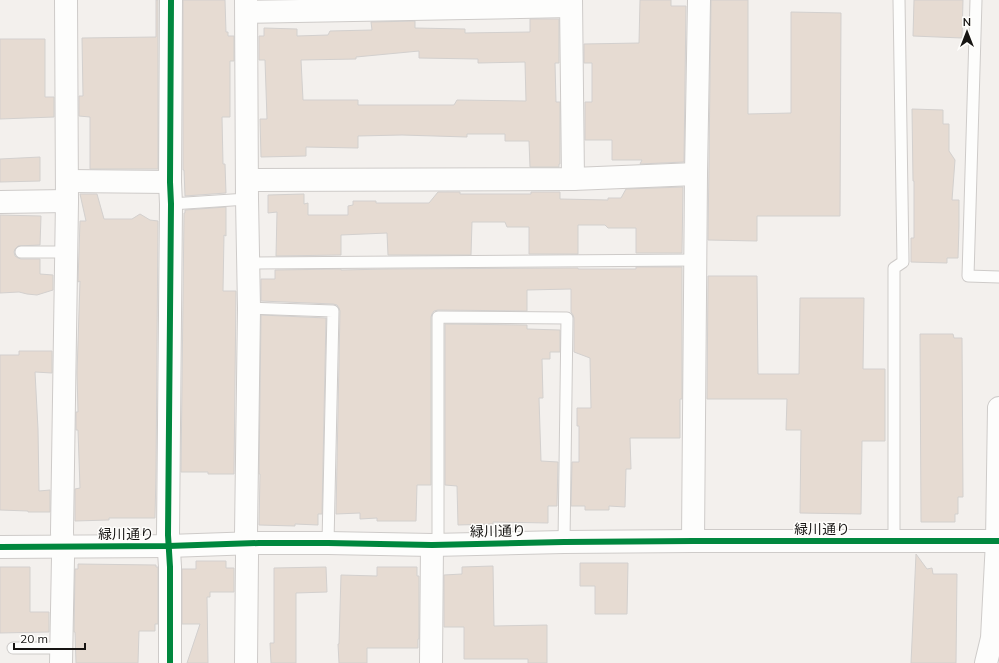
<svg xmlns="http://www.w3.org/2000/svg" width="999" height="663" font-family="Mulish,'Noto Sans JP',sans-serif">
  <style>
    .building { fill: #e6dbd2; stroke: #d3d0ce; fill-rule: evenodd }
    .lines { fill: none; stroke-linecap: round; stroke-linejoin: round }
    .service-casing { stroke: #cecbc9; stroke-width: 13 }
    .minor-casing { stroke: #cecbc9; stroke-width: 24 }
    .tertiary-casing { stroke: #cecbc9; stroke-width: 24 }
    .service { stroke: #fdfdfc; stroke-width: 11 }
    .minor { stroke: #fdfdfc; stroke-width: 22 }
    .tertiary { stroke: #fdfdfc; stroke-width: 22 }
    .cycleway-casing { stroke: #fffefc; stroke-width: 8 }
    .cycleway { stroke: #00873e; stroke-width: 6 }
    .labels { text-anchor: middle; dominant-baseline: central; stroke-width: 3; stroke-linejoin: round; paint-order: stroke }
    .street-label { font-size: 14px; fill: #171513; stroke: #fffefc }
  </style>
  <rect width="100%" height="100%" fill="#f3f0ed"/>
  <g class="building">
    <polygon points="156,0 158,0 158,169 90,169 90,117 79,116 79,96 83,96 82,38 156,37"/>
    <polygon points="183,0 225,0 226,32 228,32 228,36 234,36 234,61 230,61 230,117 222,117 223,164 225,164 226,193 185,196 184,170 183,170"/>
    <polygon points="640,0 671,0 671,6 686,6 684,162 640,164 642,160 612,160 612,140 585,140 585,102 592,102 592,63 584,63 584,44 639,43"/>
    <polygon points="711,0 748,0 748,114 791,113 791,12 841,13 840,216 757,216 757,241 708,240"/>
    <polygon points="914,0 963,0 962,38 913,36"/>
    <path d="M 530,19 L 559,19 L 559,63 L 555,63 L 556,102 L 560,102 L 560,164 L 559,164 L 559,167 L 530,167 L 529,141 L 505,141 L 505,134 L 467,134 L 467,137 L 402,135 L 358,136 L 358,148 L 306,147 L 306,156 L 261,157 L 260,119 L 267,119 L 265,60 L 259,60 L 259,36 L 264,36 L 264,28 L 297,29 L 297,36 L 328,35 L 330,31 L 372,30 L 371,22 L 415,21 L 415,28 L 465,29 L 465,33 L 530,32 ZM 419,51 L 419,58 L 478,59 L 478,63 L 525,62 L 526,101 L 457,100 L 454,105 L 358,105 L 358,100 L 303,100 L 301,60 L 356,59 L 356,57 Z"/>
    <polygon points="0,39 45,39 45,97 54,97 54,117 0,119"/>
    <polygon points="912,109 943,110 943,124 949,124 949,151 955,160 952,200 959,200 959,226 958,258 947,258 947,263 911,262 911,238 914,238 914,181 913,181"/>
    <polygon points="40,157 40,181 0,182 0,159"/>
    <polygon points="683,187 682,253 636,253 636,228 608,228 605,225 578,225 578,254 529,254 529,227 507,227 505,222 472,222 471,255 388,255 387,233 341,235 341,255 276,256 277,212 268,213 268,195 304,194 304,204 308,203 308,215 348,215 348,206 353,205 353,201 376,201 376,203 429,203 438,192 460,192 460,194 531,194 531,192 560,192 560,199 608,200 608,198 621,198 626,189"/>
    <polygon points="80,194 97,194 104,219 132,219 140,214 150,220 158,221 156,472 155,518 109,518 109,520 75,521 75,489 80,488 78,430 76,430 76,412 78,412 77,373 80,281 78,282 80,221 86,221"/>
    <polygon points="226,207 226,236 224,235 223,291 236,291 234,474 208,474 208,472 181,472 184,213 185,213 185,210"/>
    <polygon points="0,215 41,216 40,245 18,246 15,249 14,252 15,256 18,258 21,259 40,259 40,274 53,275 53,290 37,295 27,294 19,292 0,293"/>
    <polygon points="636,267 682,267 682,399 680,399 680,438 630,438 631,469 626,469 625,507 609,506 609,510 585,510 585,506 571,506 572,462 579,462 579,426 577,426 577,408 591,408 590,358 574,352 574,318 573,315 571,312 571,289 527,290 527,311 438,310 434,311 432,314 431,317 431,485 417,485 416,521 377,521 377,518 360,519 360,513 336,514 340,311 339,308 337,305 333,304 261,301 261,279 275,279 275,270 341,269 341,270 388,269 578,268 578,269 636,269"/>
    <polygon points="708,276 757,276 758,374 799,374 800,298 864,298 863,369 885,369 885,441 862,441 861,514 800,513 801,430 786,430 787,399 707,399"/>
    <polygon points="261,315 326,318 322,514 318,514 318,525 295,524 295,526 259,525 260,474 259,474"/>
    <polygon points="445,324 527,325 527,329 560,330 560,352 550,352 550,359 542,359 543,398 539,398 541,461 558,462 557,506 548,506 548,523 493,522 493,524 458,525 457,486 445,485"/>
    <polygon points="920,334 953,334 954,338 962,338 963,497 958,497 958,514 955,514 955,522 921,522"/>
    <polygon points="19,351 52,351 52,373 35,372 38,429 39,491 50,490 50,512 28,512 28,511 0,510 0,355 19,355"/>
    <polygon points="916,554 927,569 932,568 933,574 957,574 956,663 911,663"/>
    <polygon points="196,561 226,561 226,568 234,568 234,592 210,592 210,597 207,597 208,663 187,663 200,624 182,624 182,569 196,569"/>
    <polygon points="580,563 628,563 627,614 595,614 595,586 580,586"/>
    <polygon points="78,564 156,565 156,567 158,567 158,624 155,624 155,631 139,631 138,663 76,663 75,632 74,632 75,569 78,569"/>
    <polygon points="493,566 494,626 547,625 547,663 528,663 528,659 464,659 464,627 444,627 444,575 462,574 462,567"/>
    <polygon points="0,567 30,567 30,612 49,612 49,632 0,633"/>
    <polygon points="326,567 327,592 296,593 296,663 271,663 270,643 274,643 274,568"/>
    <polygon points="377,567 417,567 417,576 419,576 419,639 418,639 418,648 367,648 367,663 339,663 338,644 339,644 341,575 377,576"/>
  </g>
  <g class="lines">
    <defs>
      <g id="service">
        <polyline points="976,0 968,276 999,277"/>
        <polyline points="171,204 247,199"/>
        <polyline points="21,252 66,252"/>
        <polyline points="248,263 696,260"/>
        <polyline points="249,308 333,311 328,543"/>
        <polyline points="894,541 894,268 903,262 899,0"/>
        <polyline points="438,545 438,317 567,318 564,542"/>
        <polyline points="13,648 61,648"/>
      </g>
      <g id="minor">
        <polyline points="571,0 573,179"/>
        <polyline points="247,12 571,6"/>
        <polyline points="247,180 573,179 696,174"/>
        <polyline points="67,181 170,182"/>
        <polyline points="0,202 67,201"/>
        <polyline points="693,541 696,174 699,0"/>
        <polyline points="61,663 63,558 62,532 67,201 66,0"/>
        <polyline points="170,663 170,567 168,535 171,204 170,182 171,0"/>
        <polyline points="246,663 247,556 246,534 249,308 247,199 246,0"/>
        <polyline points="431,663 432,545"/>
      </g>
      <g id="tertiary">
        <polyline points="0,547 168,546 259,543 328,543 432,545 564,542 693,541 997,541"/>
        <polyline points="986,663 992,638 997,541 999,408"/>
      </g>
    </defs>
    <use href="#service" class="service-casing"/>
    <use href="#minor" class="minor-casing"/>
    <use href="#tertiary" class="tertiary-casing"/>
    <use href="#service" class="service"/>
    <use href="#minor" class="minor"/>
    <use href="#tertiary" class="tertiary"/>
    <defs>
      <g id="cycleway">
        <polyline points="0,547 168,546 259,543 328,543 432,545 564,542 693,541 999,541"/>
        <polyline points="170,663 170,567 168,535 171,204 170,182 171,0"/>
      </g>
    </defs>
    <use href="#cycleway" class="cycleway-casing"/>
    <use href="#cycleway" class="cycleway"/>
  </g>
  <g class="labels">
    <g class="street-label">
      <text x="822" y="529">緑川通り</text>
      <text transform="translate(498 531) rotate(-1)">緑川通り</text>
      <text x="126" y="534">緑川通り</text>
    </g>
  </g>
  <g transform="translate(967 32)" stroke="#fffefc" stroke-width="3" paint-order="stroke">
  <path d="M0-3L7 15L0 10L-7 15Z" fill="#171513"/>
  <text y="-6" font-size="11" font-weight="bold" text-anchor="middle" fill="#171513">N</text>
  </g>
  <path d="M14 643v6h71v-6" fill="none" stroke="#171513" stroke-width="2"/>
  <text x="20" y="643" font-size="12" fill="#171513" stroke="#fffefc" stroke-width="3" paint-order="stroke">20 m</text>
</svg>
